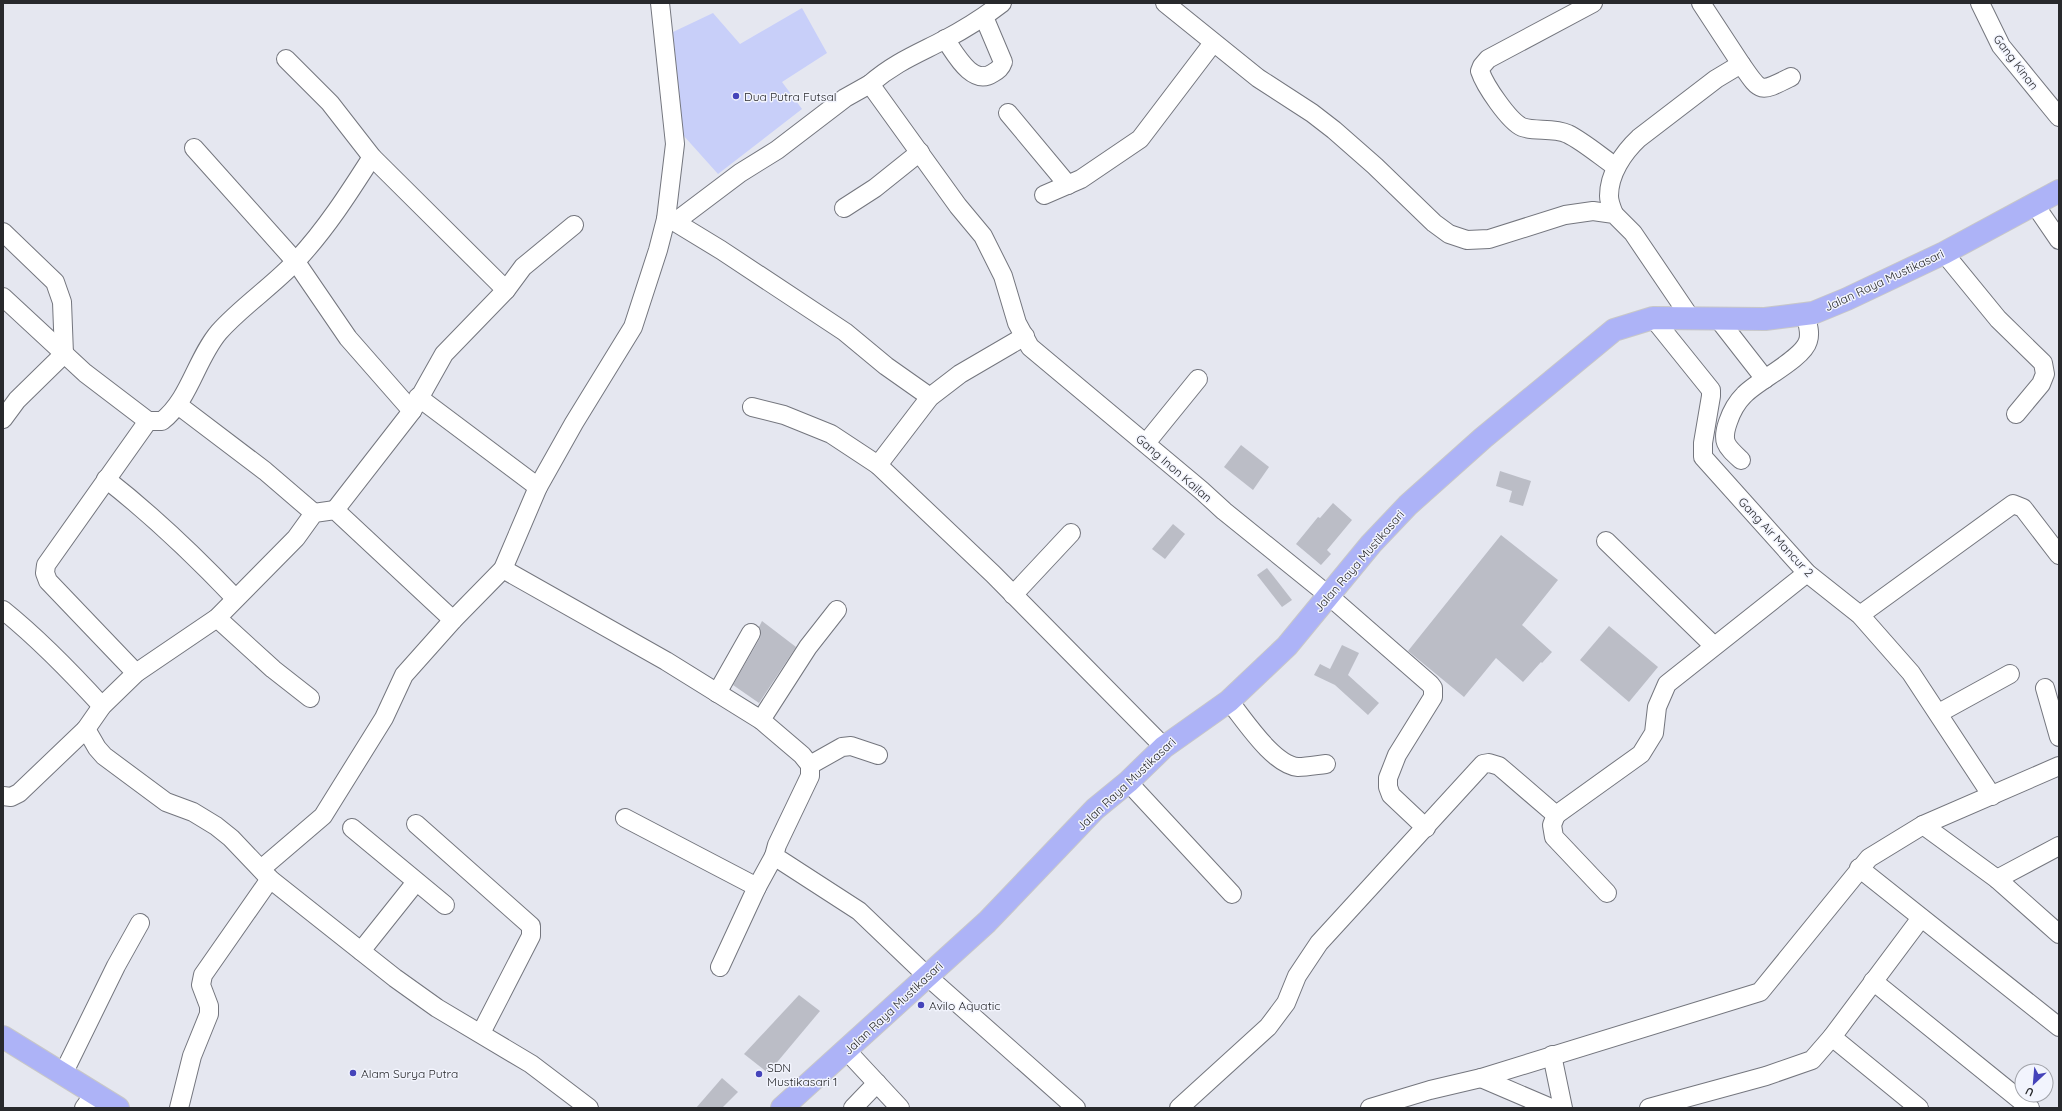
<svg xmlns="http://www.w3.org/2000/svg" width="2062" height="1111" font-family="Quicksand,sans-serif">
  <style>
    .green { fill: #c8cff9 }
    .building { fill: #bbbdc6 }
    .lines { fill: none; stroke-linecap: round; stroke-linejoin: round }
    .minor-casing { stroke: #74767e; stroke-width: 20 }
    .major-casing { stroke: #c7c7c8; stroke-width: 24 }
    .minor { stroke: #fff; stroke-width: 18 }
    .major { stroke: #adb3f7; stroke-width: 22 }
    .poi-dot { fill: #4544ba; stroke: #f2f4fd; stroke-width: 1.5 }
    .labels { text-anchor: middle; dominant-baseline: central; stroke-width: 3; stroke-linejoin: round; paint-order: stroke }
    .street-label { font-size: 12px; fill: #28292c; stroke: #f2f4fd }
    .poi-label { font-size: 12px; fill: #28292c; stroke: #f2f4fd; text-anchor: start }
  </style>
  <rect width="100%" height="100%" fill="#e5e7f0"/>
  <polygon class="green" points="802,8 827,53 782,82 802,109 718,174 683,135 673,32 713,13 740,44"/>
  <g class="building">
    <polygon points="1241,445 1269,467 1253,490 1224,467"/>
    <polygon points="1500,471 1531,481 1523,506 1509,502 1512,491 1496,486"/>
    <polygon points="1333,503 1352,520 1327,550 1331,554 1321,565 1296,544 1318,517 1320,518"/>
    <polygon points="1173,524 1185,534 1165,559 1152,549"/>
    <polygon points="1501,535 1558,580 1522,625 1552,652 1542,663 1541,662 1523,682 1496,658 1464,697 1408,651"/>
    <polygon points="1267,568 1292,600 1282,607 1257,575"/>
    <polygon points="762,621 796,647 759,703 733,685 760,638 761,633 759,627"/>
    <polygon points="1609,626 1658,667 1629,702 1580,660"/>
    <polygon points="1342,645 1359,653 1348,675 1379,703 1368,715 1335,685 1314,675 1320,664 1330,669"/>
    <polygon points="799,995 820,1011 768,1073 744,1054"/>
    <polygon points="722,1078 738,1092 722,1108 696,1108"/>
  </g>
  <g class="lines">
    <defs>
      <g id="minor">
        <path d="M 1002,3 C 984,17 965,29 944,40 C 917,54 894,63 870,84 L 958,206 L 983,236 L 1003,276 L 1017,323 L 1030,347 L 1201,490 L 1224,511 L 1328,595 L 1430,684 L 1433,688 L 1433,697 L 1397,755 L 1388,778 L 1388,787 L 1391,795 L 1426,828"/>
        <polyline points="1165,3 1258,78 1312,113 1334,130 1375,166 1434,223 1449,234 1467,240 1489,239 1565,215 1593,211 1614,214 1633,233 1692,320"/>
        <path d="M 1593,3 L 1488,59 L 1482,66 L 1480,71 C 1485,86 1509,121 1522,127 C 1535,132 1553,127 1568,134 C 1584,142 1600,156 1616,167"/>
        <polyline points="1701,3 1741,64"/>
        <polyline points="1980,3 2001,46 2059,117"/>
        <path d="M 945,39 C 955,53 972,87 993,73 C 998,70 1001,68 1003,62 L 984,17"/>
        <polyline points="286,59 330,103 372,157 506,290"/>
        <polyline points="1008,113 1068,185"/>
        <polyline points="194,148 296,262 348,338 412,411"/>
        <polyline points="1044,195 1081,179 1140,139 1213,43"/>
        <polyline points="2035,205 2059,240"/>
        <polyline points="844,208 875,188 920,152"/>
        <path d="M 1614,214 C 1612,209 1609,202 1609,196 C 1609,174 1623,153 1639,138 L 1716,79 L 1741,64 C 1761,93 1759,93 1791,77"/>
        <polyline points="666,219 675,222 721,250 845,332 886,366 930,397"/>
        <polyline points="675,222 740,173 777,150 845,98 870,84"/>
        <polyline points="3,232 55,282 62,302 64,354 17,400 3,419"/>
        <polyline points="1944,253 1998,319 2043,363 2045,374 2041,384 2016,414"/>
        <path d="M 3,297 L 85,373 L 148,421 L 162,421 C 190,399 196,359 219,332 C 242,306 273,286 297,260 C 326,229 349,193 372,157"/>
        <polyline points="1653,318 1711,390 1711,396 1703,443 1703,457 1807,573 1860,615 1911,673 1992,796"/>
        <polyline points="1719,320 1765,379"/>
        <polyline points="418,397 538,487"/>
        <polyline points="178,405 265,471 314,513"/>
        <polyline points="752,407 784,415 831,434 878,465 993,574 1164,747"/>
        <polyline points="1146,443 1198,379"/>
        <path d="M 1741,460 C 1726,446 1721,442 1728,422 C 1731,413 1737,402 1744,395 C 1758,380 1803,359 1808,341 C 1811,332 1807,322 1805,314"/>
        <polyline points="878,465 930,397 960,374 1025,336"/>
        <path d="M 106,479 C 152,515 195,556 235,598"/>
        <polyline points="335,510 412,411 444,354 506,290 523,267 574,225"/>
        <polyline points="1606,541 1714,646"/>
        <polyline points="503,569 666,661 761,720 802,755 810,765 810,776 777,845 774,856 859,911 927,976 1076,1108"/>
        <polyline points="1013,595 1071,533"/>
        <path d="M 3,610 C 39,639 71,672 102,706"/>
        <polyline points="1860,615 2013,504 2023,508 2059,555"/>
        <polyline points="217,618 273,669 310,698"/>
        <polyline points="136,673 48,581 45,573 46,565 148,421"/>
        <polyline points="2045,688 2059,737"/>
        <polyline points="717,693 751,633"/>
        <path d="M 1229,701 C 1244,719 1273,765 1298,767 C 1307,767 1317,765 1326,764"/>
        <polyline points="1939,713 2010,674"/>
        <polyline points="761,720 808,647 837,610"/>
        <polyline points="86,729 97,748 104,756 166,802 193,812 216,826 231,838 270,879 395,978 437,1008 531,1064 589,1108"/>
        <polyline points="810,765 842,747 851,746 878,755"/>
        <polyline points="1128,782 1232,894"/>
        <polyline points="3,796 11,797 19,793 86,729 102,706 136,673 217,618 296,538 314,513 335,510 453,620"/>
        <polyline points="1556,815 1552,825 1554,837 1607,893"/>
        <polyline points="625,818 757,887"/>
        <polyline points="416,824 531,926 531,936 481,1033"/>
        <polyline points="1923,825 1997,879 2059,934"/>
        <polyline points="352,828 445,905"/>
        <polyline points="1859,868 2059,1027"/>
        <polyline points="261,869 323,816 384,718 404,675 453,620 503,569 538,487 574,423 633,327 658,250 666,219 675,144 660,3"/>
        <polyline points="1997,879 2059,846"/>
        <polyline points="361,951 416,882"/>
        <polyline points="720,967 757,887 774,856"/>
        <polyline points="1873,981 2030,1108"/>
        <polyline points="1832,1037 1919,1108"/>
        <polyline points="847,1051 900,1108"/>
        <polyline points="1552,1055 1563,1108"/>
        <polyline points="63,1074 116,966 140,923"/>
        <polyline points="1481,1078 1551,1108"/>
        <polyline points="84,1108 94,1094"/>
        <polyline points="179,1108 192,1056 209,1014 209,1006 201,985 203,975 270,879"/>
        <polyline points="853,1108 877,1083"/>
        <polyline points="1179,1108 1268,1027 1286,1003 1297,976 1319,943 1483,764 1489,763 1499,766 1556,815 1641,754 1654,733 1657,707 1667,684 1807,573"/>
        <polyline points="1370,1108 1430,1090 1481,1078 1760,992 1869,858 1923,825 2059,766"/>
        <polyline points="1649,1108 1766,1076 1812,1060 1832,1037 1921,918"/>
      </g>
      <g id="major">
        <polyline points="3,1037 118,1108"/>
        <polyline points="782,1108 987,922 1095,809 1128,782 1164,747 1229,701 1287,646 1371,544 1408,505 1483,438 1614,330 1653,318 1765,319 1813,313 1847,299 1944,253 2059,191"/>
      </g>
    </defs>
    <use href="#minor" class="minor-casing"/>
    <use href="#major" class="major-casing"/>
    <use href="#minor" class="minor"/>
    <use href="#major" class="major"/>
  </g>
  <g class="poi-dot">
    <circle cx="736" cy="96" r="4"/>
    <circle cx="921" cy="1005" r="4"/>
    <circle cx="353" cy="1073" r="4"/>
    <circle cx="759" cy="1074" r="4"/>
  </g>
  <g class="labels">
    <g class="street-label">
      <text transform="translate(2016 62) rotate(53)">Gang Kinan</text>
      <text transform="translate(1884 280) rotate(-25)">Jalan Raya Mustikasari</text>
      <text transform="translate(1174 468) rotate(41)">Gang Inon Kailan</text>
      <text transform="translate(1776 537) rotate(47)">Gang Air Mancur 2</text>
      <text transform="translate(1359 561) rotate(-49)">Jalan Raya Mustikasari</text>
      <text transform="translate(1126 784) rotate(-43)">Jalan Raya Mustikasari</text>
      <text transform="translate(893 1008) rotate(-43)">Jalan Raya Mustikasari</text>
    </g>
    <g class="poi-label">
      <text x="744" y="96">Dua Putra Futsal</text>
      <text x="929" y="1005">Avilo Aquatic</text>
      <text x="767" y="1067">SDN<tspan x="767" dy="14">Mustikasari 1</tspan></text>
      <text x="361" y="1073">Alam Surya Putra</text>
    </g>
  </g>
  <rect width="2062" height="1111" fill="none" stroke="#28292c" stroke-width="8"/>
  <g transform="translate(2034 1083) rotate(206)"><circle r="19" fill="#f2f4fd" stroke="#a1a3a9"/>
  <path d="M0-3L7 15L0 10L-7 15Z" fill="#4544ba"/>
  <text y="-6" font-size="11" font-weight="bold" text-anchor="middle" fill="#28292c">U</text>
  </g>
</svg>
